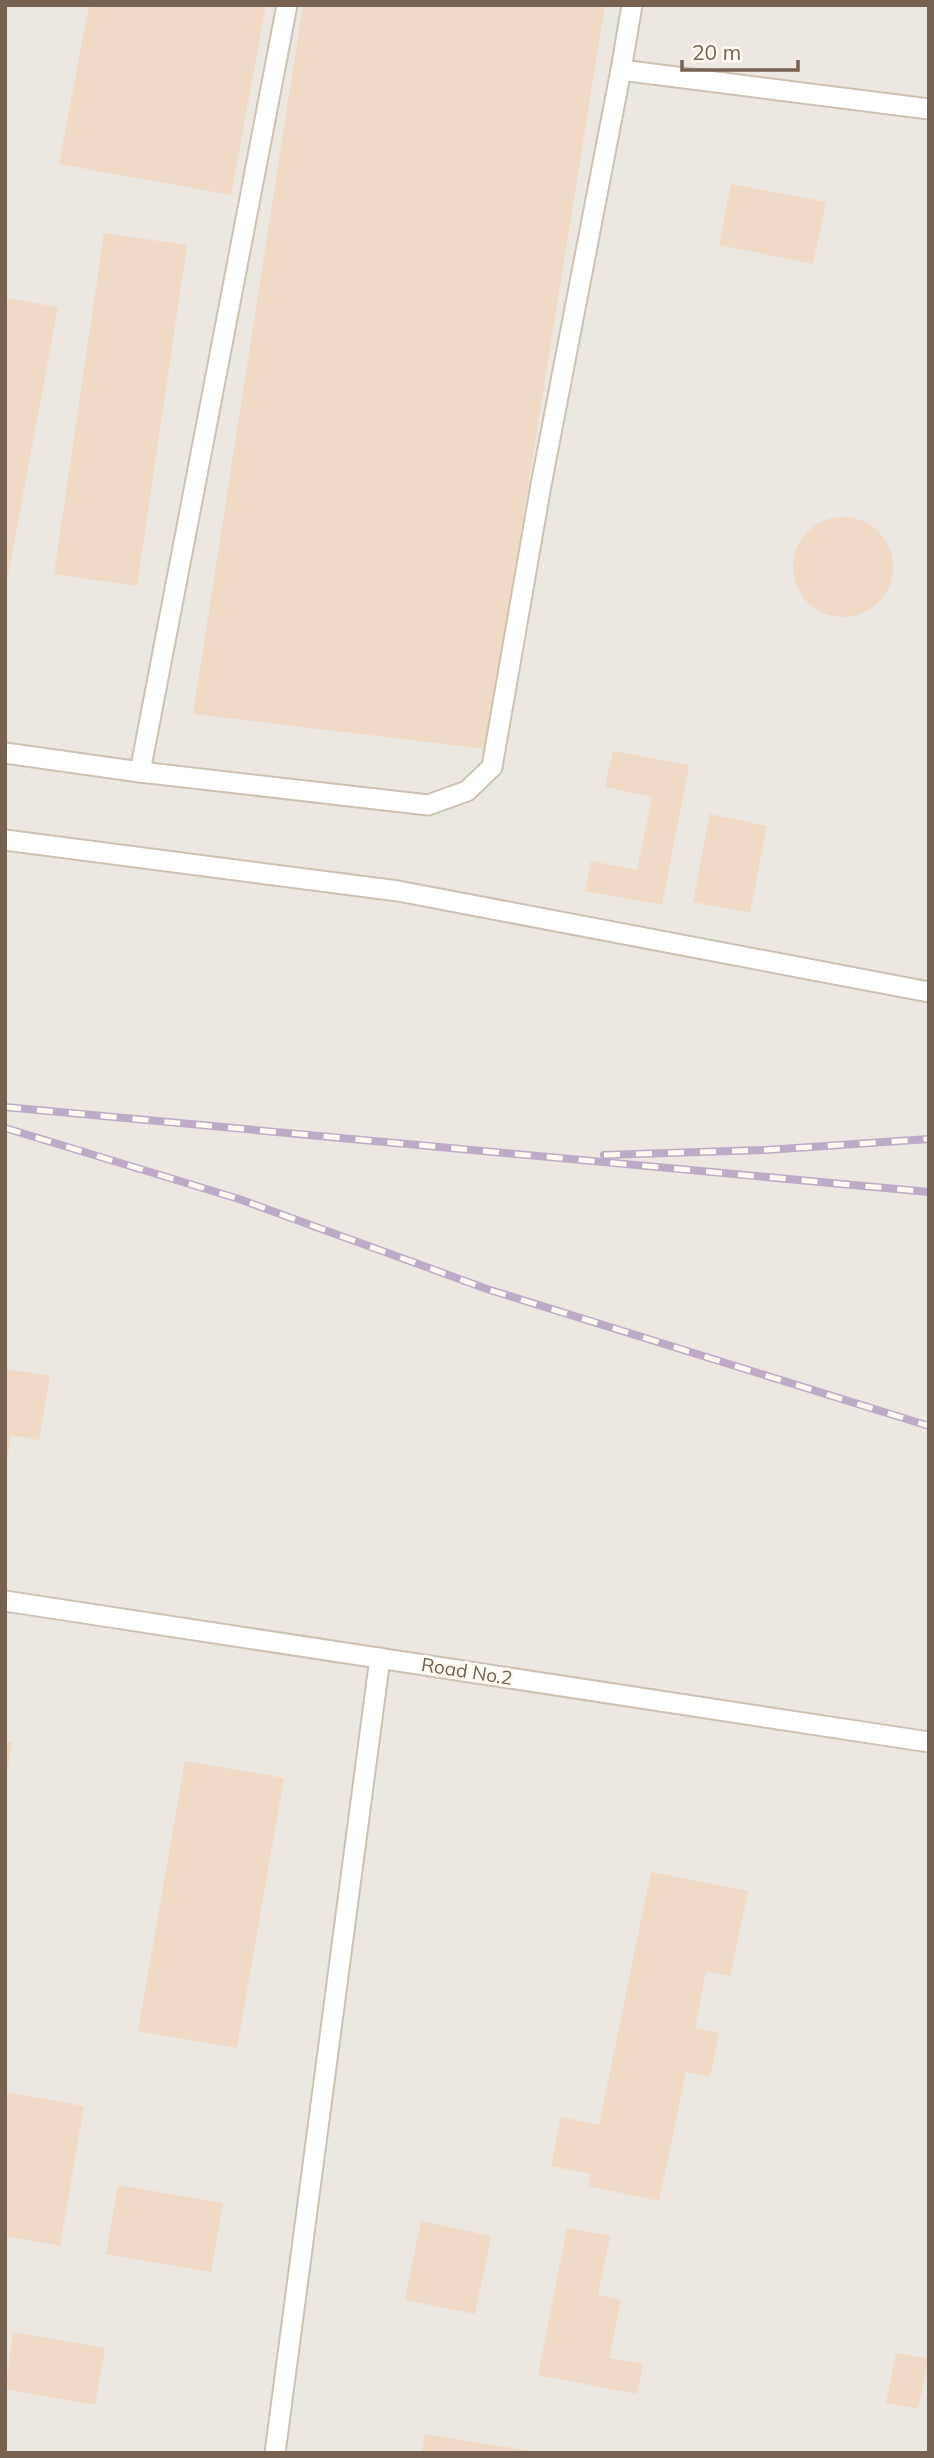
<svg xmlns="http://www.w3.org/2000/svg" width="934" height="2458" font-family="Mulish,sans-serif">
  <style>
    .industrial { fill: #ece7e1 }
    .building { fill: #f0dac6 }
    .lines { fill: none; stroke-linecap: round; stroke-linejoin: round }
    .lane-casing { stroke: #cec1b2; stroke-width: 23 }
    .lane { stroke: #fff; stroke-width: 19 }
    .rail-casing { stroke: #bcaac7; stroke-width: 8 }
    .rail { stroke: #fefbf3; stroke-width: 5; stroke-dasharray: 16; stroke-linecap: butt }
    .labels { text-anchor: middle; dominant-baseline: central; stroke-width: 6; stroke-linejoin: round; paint-order: stroke }
    .street-label { font-size: 19px; fill: #776150; stroke: #fefbf3 }
  </style>
  <rect width="100%" height="100%" fill="#fcf7ed"/>
  <rect class="industrial" x="5" y="5" width="924" height="2448"/>
  <g class="building">
    <polygon points="89,5 266,5 231,195 59,164"/>
    <polygon points="303,5 605,5 486,749 193,714"/>
    <polygon points="731,184 826,202 813,264 719,245"/>
    <polygon points="104,233 187,245 137,586 54,574"/>
    <polygon points="5,298 58,307 7,581 5,581"/>
    <circle cx="843" cy="567" r="50"/>
    <polygon points="613,751 689,765 662,905 585,891 591,861 637,870 652,797 605,787"/>
    <polygon points="710,814 767,826 750,913 693,902"/>
    <polygon points="5,1369 50,1376 39,1440 11,1435 7,1461"/>
    <polygon points="5,1741 12,1742 7,1774 5,1773"/>
    <polygon points="185,1761 284,1778 237,2048 138,2031"/>
    <polygon points="651,1872 748,1891 730,1976 706,1971 695,2028 719,2033 710,2077 686,2072 659,2201 588,2186 591,2174 551,2166 561,2117 599,2125"/>
    <polygon points="5,2092 84,2106 60,2246 5,2236"/>
    <polygon points="118,2185 223,2203 211,2272 106,2254"/>
    <polygon points="421,2221 491,2236 475,2314 405,2300"/>
    <polygon points="567,2228 610,2236 598,2295 621,2300 609,2358 643,2364 637,2394 538,2375"/>
    <polygon points="13,2332 105,2348 95,2405 5,2389"/>
    <polygon points="896,2353 929,2359 918,2409 886,2403"/>
    <polygon points="425,2434 531,2451 531,2453 422,2453"/>
  </g>
  <g class="lines">
    <defs>
      <g id="lane">
        <polyline points="621,70 632,5"/>
        <polyline points="5,753 140,772 428,805 467,791 492,767 541,485 621,70 929,109"/>
        <polyline points="140,772 287,5"/>
        <polyline points="5,840 398,891 929,992"/>
        <polyline points="5,1601 929,1742"/>
        <polyline points="275,2453 380,1658"/>
      </g>
    </defs>
    <use href="#lane" class="lane-casing"/>
    <use href="#lane" class="lane"/>
    <defs>
      <g id="rail">
        <polyline points="5,1107 929,1192"/>
        <polyline points="5,1128 239,1199 487,1289 929,1426"/>
        <polyline points="604,1155 766,1150 929,1139"/>
      </g>
    </defs>
    <use href="#rail" class="rail-casing"/>
    <use href="#rail" class="rail"/>
  </g>
  <g class="labels">
    <g class="street-label">
      <text transform="translate(467 1671) rotate(9)">Road No.2</text>
    </g>
  </g>
  <rect width="934" height="2458" fill="none" stroke="#776150" stroke-width="14"/>
  <path d="M682 60v10h116v-10" fill="none" stroke="#776150" stroke-width="3.5"/>
  <text x="692" y="60" font-size="21" fill="#776150" stroke="#fefbf3" stroke-width="5" paint-order="stroke">20 m</text>
</svg>
